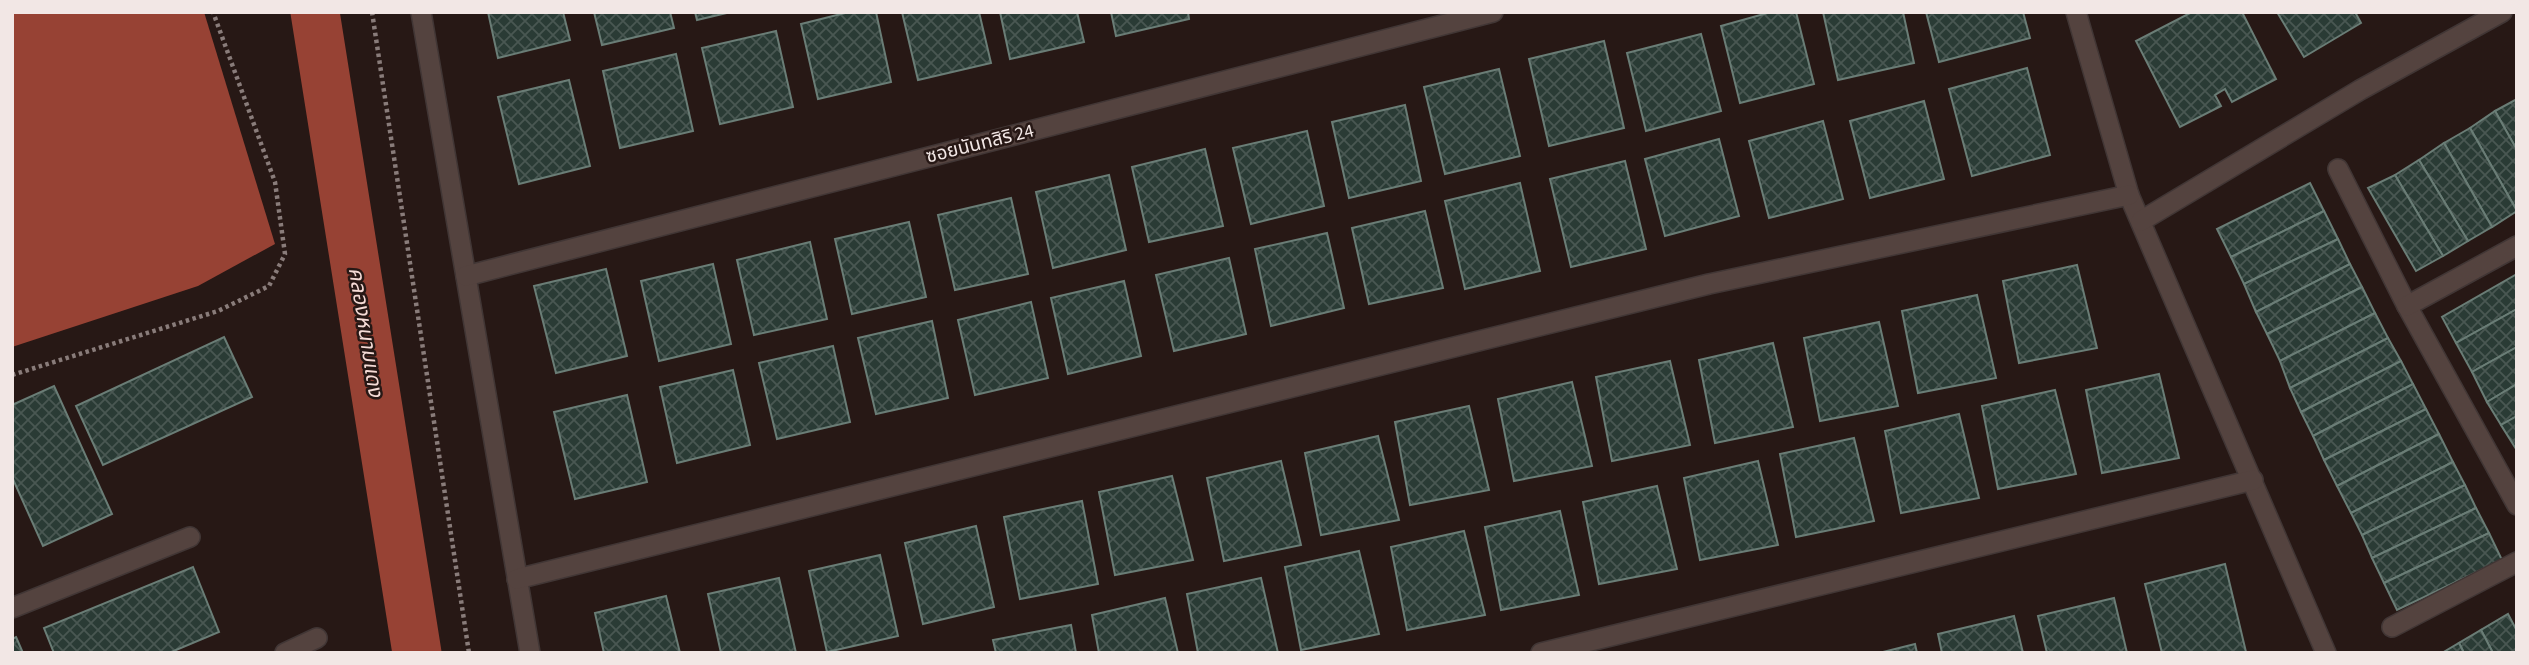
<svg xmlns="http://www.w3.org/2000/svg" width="2529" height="665" font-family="'Source Sans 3','Noto Sans Thai',sans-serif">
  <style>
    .water { fill: #974234 }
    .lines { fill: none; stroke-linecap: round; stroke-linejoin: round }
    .canal { stroke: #974234; stroke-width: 49 }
    .building { fill: url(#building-cross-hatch); stroke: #6a7d76; stroke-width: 2 }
    .minor-casing { stroke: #413635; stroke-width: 22 }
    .path { stroke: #897c7a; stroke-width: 4.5; stroke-dasharray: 3.5 3.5; stroke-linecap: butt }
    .minor { stroke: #54433f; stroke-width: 19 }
    .labels { text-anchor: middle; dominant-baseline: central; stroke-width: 5; stroke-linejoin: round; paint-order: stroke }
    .street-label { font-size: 19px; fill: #f2e7e5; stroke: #271815 }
    .water-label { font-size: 21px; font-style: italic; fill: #f5dbd6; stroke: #271815 }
  </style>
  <defs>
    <pattern id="building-cross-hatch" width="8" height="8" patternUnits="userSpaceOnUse" patternTransform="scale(1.75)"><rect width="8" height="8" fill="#2a3b35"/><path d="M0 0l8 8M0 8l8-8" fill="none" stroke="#495752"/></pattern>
  </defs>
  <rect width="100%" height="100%" fill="#271815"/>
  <polygon class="water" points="12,12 204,12 275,244 198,286 12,347"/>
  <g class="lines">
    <polyline class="canal" points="315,12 417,653"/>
  </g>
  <g class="building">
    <polygon points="488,12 563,12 570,40 498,58"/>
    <polygon points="594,12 670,12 674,28 602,45"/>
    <polygon points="695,12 731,12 697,20"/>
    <polygon points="849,12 876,12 891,82 818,99 801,24"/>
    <polygon points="902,12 979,12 991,63 918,80"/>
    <polygon points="1000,12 1077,12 1084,42 1010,59"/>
    <polygon points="1111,12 1188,12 1189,19 1116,36"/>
    <polygon points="1771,12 1796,12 1814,84 1740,103 1721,26"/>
    <polygon points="1823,12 1903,12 1914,63 1838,80"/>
    <polygon points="1926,12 2023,12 2030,38 1939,62"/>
    <polygon points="2192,12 2242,12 2276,79 2232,102 2225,89 2215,95 2221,106 2180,127 2136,41"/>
    <polygon points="2277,12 2355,12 2361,23 2304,57"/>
    <polygon points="776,31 793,107 720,124 702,48"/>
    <polygon points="1701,34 1721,111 1646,131 1627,53"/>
    <polygon points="1604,41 1624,128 1549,146 1529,59"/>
    <polygon points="676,54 693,131 620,148 603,71"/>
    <polygon points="2027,68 2050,155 1972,176 1949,89"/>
    <polygon points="1499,69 1520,156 1445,174 1424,87"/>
    <polygon points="569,80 590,166 519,184 498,97"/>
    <polygon points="2517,99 2517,150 2495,111"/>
    <polygon points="1924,101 1944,179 1870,198 1850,121"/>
    <polygon points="1405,105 1421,181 1349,198 1332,122"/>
    <polygon points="2495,111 2517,150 2517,211 2470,128"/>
    <polygon points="1823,121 1843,199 1769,218 1749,141"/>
    <polygon points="2470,128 2517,211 2492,227 2444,143"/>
    <polygon points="1307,131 1324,206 1251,224 1233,148"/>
    <polygon points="1719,139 1739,216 1665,236 1645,159"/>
    <polygon points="2444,143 2492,227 2468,241 2419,160"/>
    <polygon points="1205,149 1223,226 1149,242 1132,167"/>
    <polygon points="2419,160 2468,241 2443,256 2395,175"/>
    <polygon points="1625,161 1646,249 1571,267 1550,179"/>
    <polygon points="1109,175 1126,250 1053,268 1036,192"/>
    <polygon points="2395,175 2443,256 2416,271 2368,188"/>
    <polygon points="1520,183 1540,271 1465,289 1445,201"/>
    <polygon points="2310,183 2324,211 2231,257 2217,229"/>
    <polygon points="1011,198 1028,274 955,290 938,215"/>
    <polygon points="1425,211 1443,288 1369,304 1352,228"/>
    <polygon points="2324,211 2338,239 2244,284 2231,257"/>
    <polygon points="909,222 926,297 852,314 835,239"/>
    <polygon points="1327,233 1344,308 1271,326 1255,249"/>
    <polygon points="2338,239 2350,264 2256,312 2244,284"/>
    <polygon points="810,242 827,319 754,335 737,260"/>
    <polygon points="1229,258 1246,334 1174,351 1156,275"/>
    <polygon points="713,264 731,344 659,361 641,281"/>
    <polygon points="2350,264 2362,287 2267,334 2256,312"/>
    <polygon points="2077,265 2097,348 2019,363 2003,281"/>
    <polygon points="606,269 627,356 556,373 534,286"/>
    <polygon points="2517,274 2517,309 2456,343 2442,317"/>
    <polygon points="1124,281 1141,356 1068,374 1051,298"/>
    <polygon points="2362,287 2375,313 2280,361 2267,334"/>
    <polygon points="1977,295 1996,378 1918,393 1902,311"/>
    <polygon points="1031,302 1048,378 975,395 958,320"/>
    <polygon points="2517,309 2517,347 2472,372 2456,343"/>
    <polygon points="2375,313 2388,338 2290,388 2280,361"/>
    <polygon points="932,321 948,398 876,414 858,338"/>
    <polygon points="1879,322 1898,406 1820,421 1804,338"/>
    <polygon points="224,337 252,397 103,465 76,406"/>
    <polygon points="2388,338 2401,361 2301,412 2290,388"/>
    <polygon points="1773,343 1793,427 1715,443 1699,360"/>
    <polygon points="833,346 850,422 777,439 759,363"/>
    <polygon points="2517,347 2517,384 2487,402 2472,372"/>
    <polygon points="1670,361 1690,445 1612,461 1596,377"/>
    <polygon points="2401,361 2413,384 2313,436 2301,412"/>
    <polygon points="733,370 750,445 677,463 660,387"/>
    <polygon points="2159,374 2179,458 2102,473 2086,390"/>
    <polygon points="1572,382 1592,466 1514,481 1498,399"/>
    <polygon points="2413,384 2426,409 2324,460 2313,436"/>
    <polygon points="2517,384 2517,416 2501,425 2487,402"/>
    <polygon points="54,386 112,514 43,546 12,477 12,405"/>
    <polygon points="2055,390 2076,474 1998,489 1982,406"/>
    <polygon points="627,395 647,482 575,499 554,412"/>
    <polygon points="1469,406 1489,490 1410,505 1395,422"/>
    <polygon points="2426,409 2439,434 2337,486 2324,460"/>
    <polygon points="1959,414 1979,498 1901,513 1885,431"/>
    <polygon points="2517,416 2517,448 2516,449 2501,425"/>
    <polygon points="2439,434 2453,462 2351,513 2337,486"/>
    <polygon points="1378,436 1399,520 1321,535 1305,453"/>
    <polygon points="1854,438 1874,521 1796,537 1780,454"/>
    <polygon points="1281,461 1301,545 1224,561 1207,478"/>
    <polygon points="1758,461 1778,545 1700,560 1684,478"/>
    <polygon points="2453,462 2465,485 2362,535 2351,513"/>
    <polygon points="1172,476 1193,560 1115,575 1099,492"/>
    <polygon points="2465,485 2476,508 2372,558 2362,535"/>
    <polygon points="1657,486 1677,569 1599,584 1583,502"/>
    <polygon points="1082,501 1098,584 1020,599 1004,517"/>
    <polygon points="2476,508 2489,533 2384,583 2372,558"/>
    <polygon points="1560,511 1579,595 1501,610 1485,527"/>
    <polygon points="976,526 994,607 923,624 905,543"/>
    <polygon points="1464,531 1485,615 1407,630 1391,547"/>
    <polygon points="2489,533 2502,560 2397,610 2384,583"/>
    <polygon points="1359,551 1379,634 1301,650 1285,567"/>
    <polygon points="880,555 898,636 827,652 809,571"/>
    <polygon points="2225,564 2246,652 2162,653 2145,584"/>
    <polygon points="193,567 219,632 169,653 54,653 44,628"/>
    <polygon points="779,578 796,653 721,653 708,594"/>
    <polygon points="1261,578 1278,653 1198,653 1187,594"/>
    <polygon points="666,596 680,653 604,653 595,613"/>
    <polygon points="1165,598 1178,653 1099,653 1092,615"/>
    <polygon points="2114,598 2127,653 2047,653 2038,616"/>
    <polygon points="2508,614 2517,631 2517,653 2493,653 2481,630"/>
    <polygon points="2014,616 2023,653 1942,653 1938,634"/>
    <polygon points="1071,625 1076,653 996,653 993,640"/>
    <polygon points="2481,630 2493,653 2464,653 2459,643"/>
    <polygon points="16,637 23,653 12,653 12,639"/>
    <polygon points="2459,643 2464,653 2442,653"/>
    <polygon points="1915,644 1917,653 1879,653"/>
  </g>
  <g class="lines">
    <defs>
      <g id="minor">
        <polyline points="421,12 530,653"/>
        <polyline points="2076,12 2129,195 2326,653"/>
        <polyline points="2338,169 2407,306 2517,505"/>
        <polyline points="2141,221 2360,90 2502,12"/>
        <polyline points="466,276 1493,12"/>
        <polyline points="2407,306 2517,246"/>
        <polyline points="517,579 1709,284 2129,195"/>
        <polyline points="12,608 190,537"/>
        <polyline points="2392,627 2517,562"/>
        <polyline points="285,653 317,638"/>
        <polyline points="1541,653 2253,480"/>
      </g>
    </defs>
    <use href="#minor" class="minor-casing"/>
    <g class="path">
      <polyline points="372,12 469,653"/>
      <polyline points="12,375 218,311 269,286 285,254 275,182 213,12"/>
    </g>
    <use href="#minor" class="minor"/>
  </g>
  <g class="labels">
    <g class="street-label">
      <text transform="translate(980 144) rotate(-14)">ซอยนันทสิริ 24</text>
    </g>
    <g class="water-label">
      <text transform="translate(366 332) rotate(81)">คลองหนามแดง</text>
    </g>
  </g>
  <rect width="2529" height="665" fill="none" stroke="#f2e7e5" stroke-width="28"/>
</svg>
